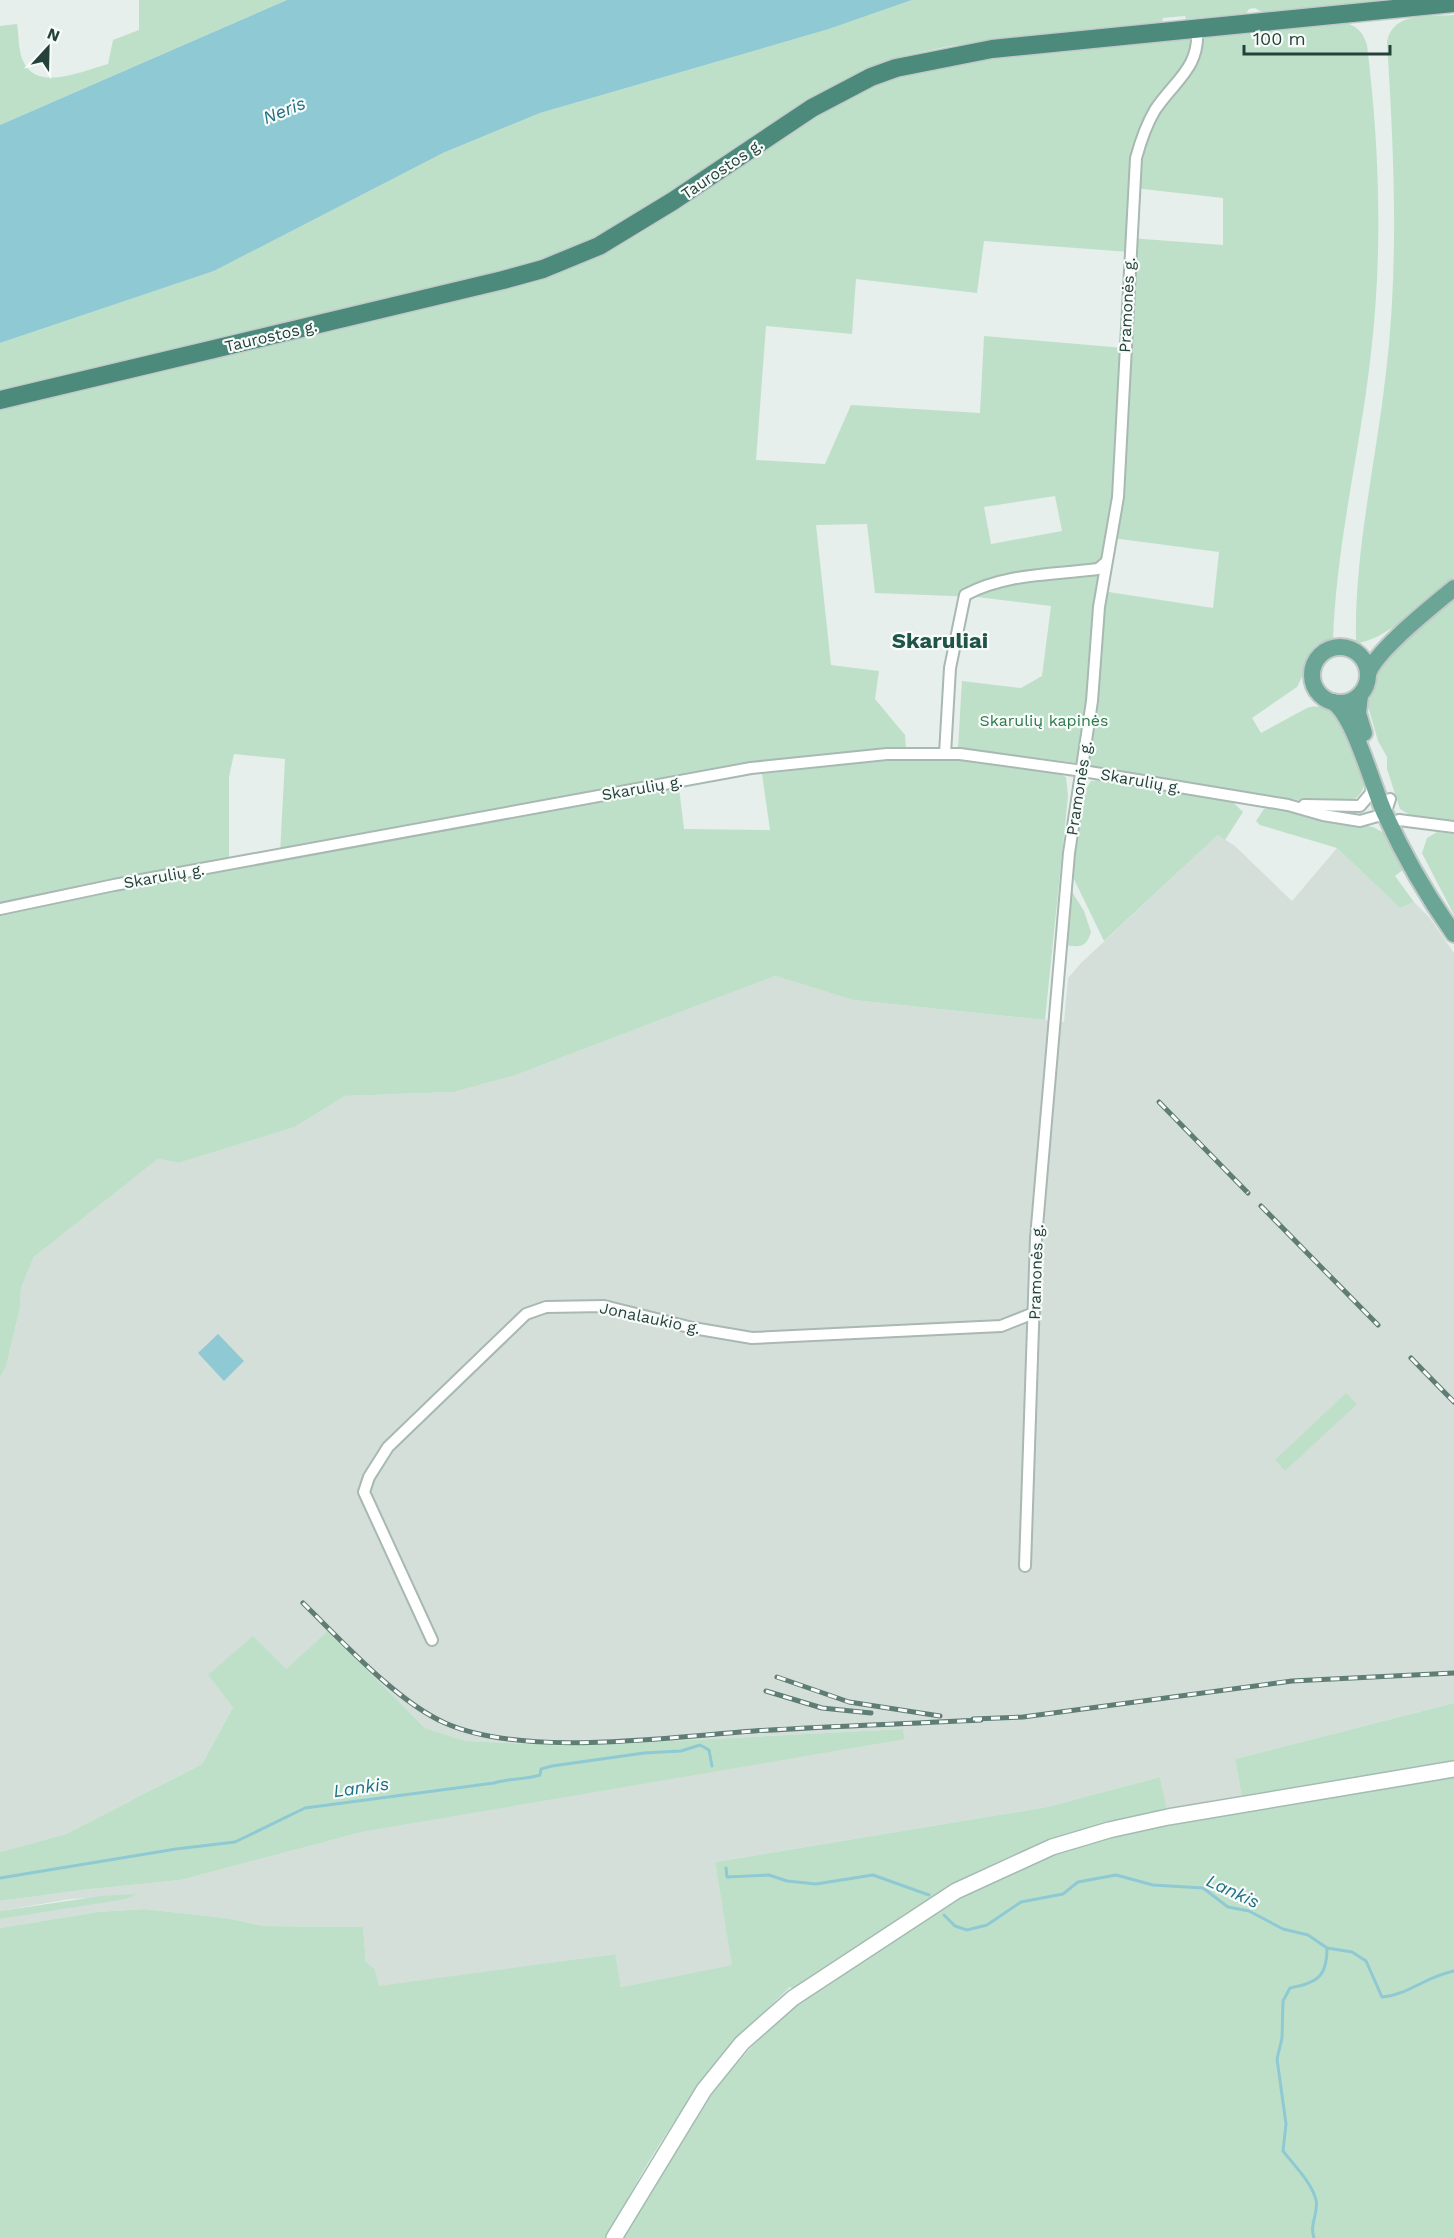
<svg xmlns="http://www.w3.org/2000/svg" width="1454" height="2238" font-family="'Work Sans',sans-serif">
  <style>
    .built { fill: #d4dfda }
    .green { fill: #bfe0c8; fill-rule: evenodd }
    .water { fill: #8ec9d4 }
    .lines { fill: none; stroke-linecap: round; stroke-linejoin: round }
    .stream { stroke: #8ec9d4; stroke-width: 3 }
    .minor-casing { stroke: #a8b8b2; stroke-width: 14 }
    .secondary-casing { stroke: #a4bbb3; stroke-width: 18 }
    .primary-casing { stroke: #c2cac8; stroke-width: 20 }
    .trunk-casing { stroke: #c2cac8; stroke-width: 21 }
    .minor { stroke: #fff; stroke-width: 10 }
    .secondary { stroke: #fff; stroke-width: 15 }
    .primary { stroke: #6aa596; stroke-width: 16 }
    .trunk { stroke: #4c8a7c; stroke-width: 18 }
    .rail-casing { stroke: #5f7d75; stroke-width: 5 }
    .rail { stroke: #f7fbf9; stroke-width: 3; stroke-dasharray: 9; stroke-linecap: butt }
    .labels { text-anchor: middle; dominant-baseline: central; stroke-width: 4.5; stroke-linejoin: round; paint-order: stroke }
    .street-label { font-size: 16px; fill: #24423a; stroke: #f7fbf9 }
    .park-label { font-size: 16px; fill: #2d7a4b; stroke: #f7fbf9 }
    .water-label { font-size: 18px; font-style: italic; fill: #1c6f80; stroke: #f7fbf9 }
    .district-label { font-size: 22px; font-weight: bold; fill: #1f5548; stroke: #f7fbf9 }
  </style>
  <rect width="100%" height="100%" fill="#e6efeb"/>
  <polygon class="built" points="1218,835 1235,846 1292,901 1337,848 1400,908 1414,902 1429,917 1454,953 1454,1703 1235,1759 1242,1798 1166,1811 1160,1777 1047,1807 715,1862 733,1965 621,1987 614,1954 379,1987 375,1969 366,1962 363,1927 264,1926 226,1918 144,1909 97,1912 0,1928 0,1919 136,1895 70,1899 0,1911 0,1901 82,1890 181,1880 362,1832 905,1738 903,1729 574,1746 466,1741 425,1728 328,1632 286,1669 233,1707 202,1764 66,1834 0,1852 0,1377 6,1367 20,1308 21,1288 34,1257 158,1159 179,1163 295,1127 345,1096 454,1092 516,1075 775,976 853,1000 1064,1022 1068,978 1081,963"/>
  <g class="green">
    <path d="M 139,0 L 287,0 L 0,125 L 0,26 L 17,24 C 19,35 18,50 23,61 C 37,93 84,70 108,64 L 113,40 L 139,30 Z"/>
    <polygon points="912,0 1386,0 1263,13 1255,8 1249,9 1246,14 1186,19 1185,16 1163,18 1162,22 950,46 908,55 866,69 798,106 651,206 598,237 525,266 476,278 0,390 0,343 214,271 443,153 540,113 829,29"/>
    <path d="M 1454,15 L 1454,577 C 1432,597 1386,641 1356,643 C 1354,552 1376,462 1386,373 C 1399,262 1394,153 1387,42 C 1393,11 1428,17 1454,15 Z"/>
    <path d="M 1347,23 C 1359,28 1363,33 1367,45 C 1380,150 1383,257 1370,362 C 1359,455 1336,547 1333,641 L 1315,651 L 1297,687 L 1252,718 L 1261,733 L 1307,708 C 1336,699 1345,732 1353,753 C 1357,761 1362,770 1364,778 C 1365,786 1362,794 1356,798 C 1335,814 1134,775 1097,769 L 1078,763 L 958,748 L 962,681 L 1021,688 L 1042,676 L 1051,606 L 977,597 L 875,593 L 867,524 L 816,525 L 831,665 L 879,671 L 875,699 L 905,735 L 906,749 L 852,754 L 280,854 L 285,759 L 234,754 L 229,777 L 229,860 L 123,878 L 0,903 L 0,409 L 457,301 L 539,280 L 579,265 L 636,236 L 846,98 L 888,79 L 929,67 L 989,57 ZM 1134,188 L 1223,198 L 1223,245 L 1130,238 ZM 984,241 L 1129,252 L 1124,348 L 984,336 L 980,413 L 851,405 L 825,464 L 756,460 L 766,326 L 852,334 L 856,279 L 977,293 ZM 1055,496 L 1062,531 L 991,544 L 984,507 ZM 1112,538 L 1219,552 L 1213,608 L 1102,591 Z"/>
    <polygon points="1454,599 1454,821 1412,816 1400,809 1387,769 1387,757 1378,741 1366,699 1375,673 1385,658"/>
    <polygon points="944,758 1060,774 1066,777 1068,796 1045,1020 853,1000 775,976 516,1075 454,1092 345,1096 295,1127 179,1163 158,1159 34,1257 21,1288 20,1308 6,1367 0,1377 0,915 161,882 679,788 684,829 770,830 762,774 869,762"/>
    <polygon points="1108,780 1233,802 1243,812 1225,840 1218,835 1104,941 1071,873 1083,794 1091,781"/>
    <polygon points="1270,808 1373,827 1386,834 1404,869 1395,876 1414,902 1400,908 1337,848 1260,825 1256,821 1264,809"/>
    <polygon points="1437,832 1454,834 1454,915 1422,853 1427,838"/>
    <path d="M 1071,890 L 1084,911 L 1091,932 C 1087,946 1081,948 1066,945 L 1065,941 Z"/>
    <polygon points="1346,1393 1357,1404 1285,1471 1275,1460"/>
    <polygon points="328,1631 425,1728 466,1741 574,1746 903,1729 905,1739 362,1832 181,1880 82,1890 0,1901 0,1852 66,1834 202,1764 233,1707 208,1675 253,1636 286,1669"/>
    <path d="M 1454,1703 L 1454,2238 L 620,2238 C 675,2149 722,2060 808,1997 L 790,1987 C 740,2033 698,2084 661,2142 C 641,2173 624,2206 606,2238 L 0,2238 L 0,1928 L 97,1912 L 144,1909 L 226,1918 L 264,1926 L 363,1927 L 366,1962 L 375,1969 L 379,1986 L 615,1954 L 621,1987 L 732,1965 L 715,1862 L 1047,1807 L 1160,1777 L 1167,1811 L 1242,1798 L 1235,1759 Z"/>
    <polygon points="138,1894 126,1899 0,1919 0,1911 101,1896"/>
  </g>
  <g class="water">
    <polygon points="287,0 912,0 829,29 540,113 443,153 214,271 0,343 0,125"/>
    <polygon points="218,1334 244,1361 224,1381 198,1353"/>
  </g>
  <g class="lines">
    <g class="stream">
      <polyline points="726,1868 727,1877 769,1875 787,1881 816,1884 873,1875 929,1895"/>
      <path d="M 0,1878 L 176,1849 L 235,1842 L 305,1808 L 494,1783 C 510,1778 524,1780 540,1775 L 541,1769 L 552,1766 L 644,1753 L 681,1751 L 700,1745 L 709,1750 L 712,1766"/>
      <path d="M 944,1915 L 955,1926 L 967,1930 L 987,1925 L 1021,1902 L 1063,1894 L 1078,1882 L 1116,1875 L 1153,1885 L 1203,1888 L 1228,1907 L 1249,1911 L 1283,1929 L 1308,1935 L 1327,1948 L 1352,1952 L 1366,1961 L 1382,1997 C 1408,1995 1427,1976 1454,1971"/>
      <path d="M 1314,2238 C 1309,2224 1319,2213 1316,2200 C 1312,2183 1294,2165 1283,2151 L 1286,2124 L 1277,2059 L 1282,2038 L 1283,2001 L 1290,1988 C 1317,1983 1327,1977 1327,1948"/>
    </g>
    <defs>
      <g id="minor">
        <path d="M 945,754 L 950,668 L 965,595 C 1006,573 1052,575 1098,569 L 1105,563"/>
        <polyline points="1304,805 1360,806 1371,793 1372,784"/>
        <polyline points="1399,820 1454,827"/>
        <polyline points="0,909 114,885 751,768 887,754 960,754 1083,771 1288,805 1323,815 1360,821 1385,814 1390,799"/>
        <path d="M 1025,1566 L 1036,1238 L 1069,853 L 1092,701 L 1099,607 L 1118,497 L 1136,158 C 1141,140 1146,125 1155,110 C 1175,80 1200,68 1197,29"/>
        <polyline points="432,1640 364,1492 369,1477 388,1447 526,1314 546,1307 604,1306 693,1328 752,1338 1001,1326 1034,1313"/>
      </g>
      <polyline id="secondary" points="614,2238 704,2090 742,2043 793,1998 956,1891 1052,1847 1109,1830 1168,1817 1454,1769"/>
      <g id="primary">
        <circle cx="1340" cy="675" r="28"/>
        <path d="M 1368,674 C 1375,651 1434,605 1454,588"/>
        <polyline points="1360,695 1358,713 1364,733"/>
        <path d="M 1333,702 C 1355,717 1372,786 1385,814 C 1404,856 1427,896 1454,934"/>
      </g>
      <polyline id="trunk" points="0,400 503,280 543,269 599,246 673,201 812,108 871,77 896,68 992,49 1454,3"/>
    </defs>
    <use href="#minor" class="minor-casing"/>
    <use href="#secondary" class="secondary-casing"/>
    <use href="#primary" class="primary-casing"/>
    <use href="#trunk" class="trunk-casing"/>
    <use href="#minor" class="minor"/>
    <use href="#secondary" class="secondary"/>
    <use href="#primary" class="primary"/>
    <use href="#trunk" class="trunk"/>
    <defs>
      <g id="rail">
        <polyline points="1159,1102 1248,1193"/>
        <polyline points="1261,1206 1378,1325"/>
        <polyline points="1411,1358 1454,1402"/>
        <path d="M 303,1603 C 342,1641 396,1701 445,1723 C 524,1758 667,1737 754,1731 C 830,1726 905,1724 981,1720"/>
        <polyline points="777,1677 849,1702 940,1716"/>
        <polyline points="766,1691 822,1708 871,1713"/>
        <polyline points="973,1719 1023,1717 1292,1681 1454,1673"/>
      </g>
    </defs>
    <use href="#rail" class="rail-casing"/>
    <use href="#rail" class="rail"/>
  </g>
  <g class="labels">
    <g class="street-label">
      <text transform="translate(722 169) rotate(-34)">Taurostos g.</text>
      <text transform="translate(1127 305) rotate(-87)">Pramonės g.</text>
      <text transform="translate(271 336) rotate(-13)">Taurostos g.</text>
      <text transform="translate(1141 781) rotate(10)">Skarulių g.</text>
      <text transform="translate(642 788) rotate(-10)">Skarulių g.</text>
      <text transform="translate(1079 788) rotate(-81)">Pramonės g.</text>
      <text transform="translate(164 876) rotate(-10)">Skarulių g.</text>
      <text transform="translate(1036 1272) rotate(-88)">Pramonės g.</text>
      <text transform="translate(650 1318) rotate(12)">Jonalaukio g.</text>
    </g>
    <g class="park-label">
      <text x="1044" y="720">Skarulių kapinės</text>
    </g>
    <g class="water-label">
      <text transform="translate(284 110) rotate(-22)">Neris</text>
      <text transform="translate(361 1787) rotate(-8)">Lankis</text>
      <text transform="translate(1233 1891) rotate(25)">Lankis</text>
    </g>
    <g class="district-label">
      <text x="940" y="640">Skaruliai</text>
    </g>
  </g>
  <g transform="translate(48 48) rotate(22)" stroke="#f7fbf9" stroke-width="4.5" paint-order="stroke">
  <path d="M0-4.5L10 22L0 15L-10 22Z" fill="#24423a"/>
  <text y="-9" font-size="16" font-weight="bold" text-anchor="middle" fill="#24423a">N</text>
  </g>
  <path d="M1244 45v9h146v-9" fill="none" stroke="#24423a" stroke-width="3"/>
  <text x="1253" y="45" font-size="18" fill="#24423a" stroke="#f7fbf9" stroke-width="4.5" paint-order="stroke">100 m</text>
</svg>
